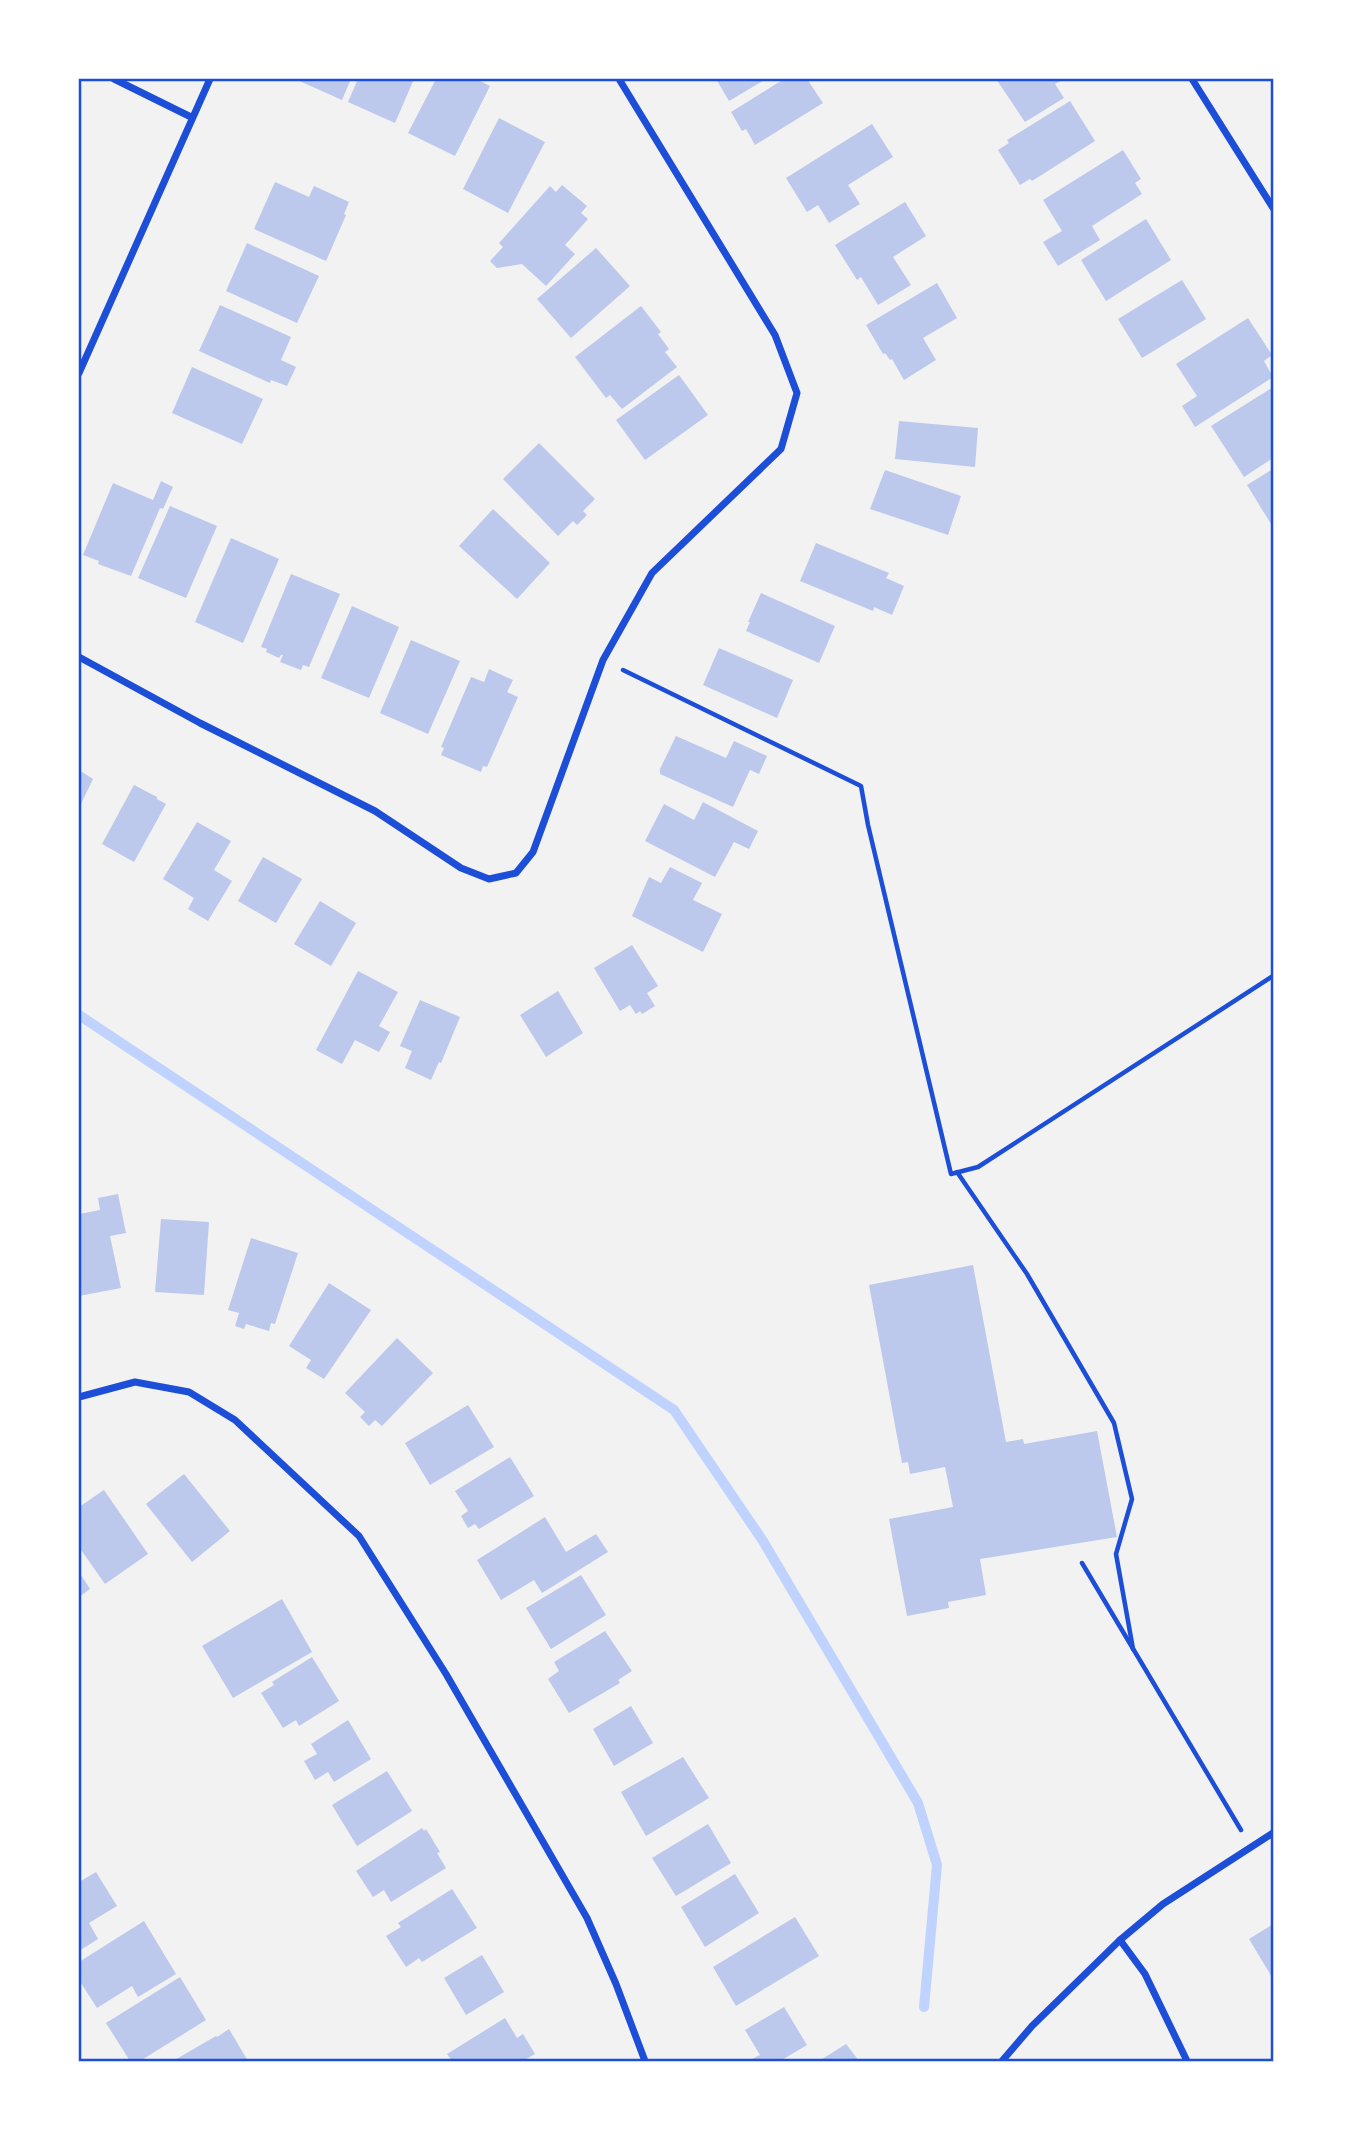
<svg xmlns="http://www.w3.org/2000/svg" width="1352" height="2140" font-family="Poppins,sans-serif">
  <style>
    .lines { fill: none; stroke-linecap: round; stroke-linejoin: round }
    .stream { stroke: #bfd3fe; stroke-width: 10 }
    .building { fill: #bdc9ec }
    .path { stroke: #1d4ed8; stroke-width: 4.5 }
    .minor { stroke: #1d4ed8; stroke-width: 7 }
    .neatline { fill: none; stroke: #1d4ed8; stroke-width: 2.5 }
  </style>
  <rect width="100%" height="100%" fill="#f2f2f2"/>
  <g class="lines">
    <polyline class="stream" points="79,1015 674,1410 763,1541 918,1803 937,1865 924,2007"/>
  </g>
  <g class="building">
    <polygon points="295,79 351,79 342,100"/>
    <polygon points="358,79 414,79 395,123 348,102"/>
    <polygon points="436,79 476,79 490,86 455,156 408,133"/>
    <polygon points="716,79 766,79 729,101"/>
    <polygon points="784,79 807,79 823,103 755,145 746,129 742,131 731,112"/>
    <polygon points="996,79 1065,79 1055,84 1064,98 1025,122"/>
    <polygon points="1070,101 1095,141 1032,181 1030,179 1020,185 998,150 1009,143 1007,140"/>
    <polygon points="499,118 545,142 508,213 463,189"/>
    <polygon points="872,124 893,157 848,185 860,204 829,223 818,205 807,212 786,178"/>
    <polygon points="1123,150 1141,179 1135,183 1142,194 1092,226 1100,240 1058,266 1043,242 1062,231 1043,200"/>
    <polygon points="275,182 309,197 314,186 349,202 344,214 346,215 326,261 254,229"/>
    <polygon points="562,185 587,206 581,213 588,219 565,245 575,254 546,286 522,264 497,268 490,261 503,247 499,243 550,186 556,192"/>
    <polygon points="905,202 926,236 893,257 911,285 878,305 861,277 857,280 835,245"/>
    <polygon points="1146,219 1171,260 1106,301 1081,260"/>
    <polygon points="247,243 319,276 297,323 226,291"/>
    <polygon points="596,248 630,286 571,338 537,299"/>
    <polygon points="1182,280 1206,319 1142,358 1118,319"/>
    <polygon points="937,283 957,318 923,338 936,360 904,380 892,359 890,360 885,353 883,354 866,325"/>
    <polygon points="220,305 291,337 281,360 296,367 287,386 271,380 270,383 199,351"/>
    <polygon points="641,306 661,332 658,334 669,349 665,352 677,367 622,409 610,395 606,398 575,357"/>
    <polygon points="1248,318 1272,355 1264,361 1273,377 1195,427 1182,406 1197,396 1176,364"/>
    <polygon points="192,367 263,399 242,444 172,413"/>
    <polygon points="679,375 708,415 645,460 616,420"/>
    <polygon points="1273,387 1273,458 1244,477 1211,426"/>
    <polygon points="899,421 978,428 975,467 895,459"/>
    <polygon points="539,443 595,499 583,511 587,515 577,525 573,521 558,536 503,479"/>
    <polygon points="1273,469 1273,523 1271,524 1247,485"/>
    <polygon points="885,470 961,496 948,535 870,509"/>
    <polygon points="161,481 173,487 163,509 160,508 131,576 98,564 99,561 83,555 113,483 153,500"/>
    <polygon points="170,506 217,526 186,598 138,578"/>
    <polygon points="493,509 550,563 517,599 459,546"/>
    <polygon points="231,538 279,559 243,643 195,622"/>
    <polygon points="816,543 889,573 886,578 904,586 892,615 874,607 873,611 800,581"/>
    <polygon points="291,574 340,594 309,667 303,665 301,670 280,662 283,655 281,655 279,658 266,652 267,649 261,647"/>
    <polygon points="761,593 835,626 819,663 746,631 750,622 748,622"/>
    <polygon points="352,606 399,627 369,698 321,678"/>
    <polygon points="411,640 460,661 428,734 380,713"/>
    <polygon points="719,648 793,680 777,718 703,685"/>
    <polygon points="489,669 513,680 507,692 518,697 487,767 483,766 481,772 441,755 444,748 441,747 471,677 484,682"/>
    <polygon points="676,736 726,758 734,741 767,756 759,774 750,770 733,807 660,774 660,769"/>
    <polygon points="79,770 93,779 79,808"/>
    <polygon points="134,785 157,797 157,799 166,804 134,862 102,844"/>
    <polygon points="703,802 758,831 749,849 734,842 715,877 645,841 664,804 694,820"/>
    <polygon points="197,822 231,841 214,870 232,881 208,921 188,909 194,898 163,879"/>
    <polygon points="263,857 302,879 276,923 238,901"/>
    <polygon points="670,867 702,883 693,900 722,914 703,952 632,916 649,877 661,883"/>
    <polygon points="320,901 356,923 331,966 294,944"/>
    <polygon points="632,945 658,986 647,993 655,1006 642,1014 640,1011 636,1014 630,1005 620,1011 594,968"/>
    <polygon points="358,971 398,992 379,1026 390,1032 379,1052 355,1040 342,1064 316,1050"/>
    <polygon points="558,991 583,1033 546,1057 520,1015"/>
    <polygon points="420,1000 460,1017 441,1063 439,1062 431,1080 405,1068 412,1051 400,1046"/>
    <polygon points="118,1194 126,1233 110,1236 121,1288 79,1296 79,1214 100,1210 98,1198"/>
    <polygon points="161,1219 209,1222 204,1295 155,1292"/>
    <polygon points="251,1238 298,1253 275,1324 271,1323 269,1331 246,1324 244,1329 235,1326 239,1313 228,1310"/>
    <polygon points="973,1265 1006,1442 1023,1439 1024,1444 1097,1431 1117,1537 980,1559 986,1595 948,1602 949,1608 907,1616 889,1519 953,1507 945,1467 910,1474 908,1462 902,1463 869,1285"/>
    <polygon points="329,1283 371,1310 324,1379 306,1368 311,1360 289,1346"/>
    <polygon points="397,1338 433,1373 382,1426 375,1420 369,1426 360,1417 365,1412 345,1393"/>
    <polygon points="468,1405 494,1447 430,1485 405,1443"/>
    <polygon points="510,1457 534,1496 479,1529 475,1524 468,1528 461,1516 468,1511 455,1491"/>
    <polygon points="184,1474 230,1531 192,1562 146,1504"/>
    <polygon points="104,1490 148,1554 105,1584 79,1547 79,1507"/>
    <polygon points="545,1517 566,1552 596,1534 608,1552 542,1593 534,1580 501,1600 477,1560"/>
    <polygon points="79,1572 90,1589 79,1597"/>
    <polygon points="581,1575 606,1615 551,1649 526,1608"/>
    <polygon points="282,1599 312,1652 233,1698 202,1646"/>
    <polygon points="605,1631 632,1671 618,1680 620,1683 569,1713 548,1679 559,1671 554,1662"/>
    <polygon points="312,1657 339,1701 299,1726 296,1720 283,1728 261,1693 274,1685 272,1682"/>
    <polygon points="631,1706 653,1743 614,1766 593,1729"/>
    <polygon points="348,1720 371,1759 334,1782 328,1772 315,1780 304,1761 317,1754 311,1744"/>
    <polygon points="683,1757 709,1798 646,1836 621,1792"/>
    <polygon points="387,1771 412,1811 357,1846 332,1805"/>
    <polygon points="708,1824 731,1863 676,1896 652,1858"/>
    <polygon points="422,1828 424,1831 426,1829 440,1852 437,1853 446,1868 391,1902 384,1890 373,1897 356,1871"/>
    <polygon points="96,1872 117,1906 89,1923 98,1939 79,1951 79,1882"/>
    <polygon points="735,1874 759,1913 705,1947 681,1907"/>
    <polygon points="452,1889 477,1928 422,1962 419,1958 406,1967 386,1936 401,1927 398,1923"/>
    <polygon points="795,1917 819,1956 736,2006 713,1967"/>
    <polygon points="144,1921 176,1974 138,1997 132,1986 97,2008 79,1980 79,1962"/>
    <polygon points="1273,1924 1273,1979 1249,1939"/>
    <polygon points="482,1955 504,1992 466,2015 444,1978"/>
    <polygon points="180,1977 206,2020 140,2061 130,2061 106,2023"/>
    <polygon points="784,2007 807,2045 780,2061 753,2061 752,2059 760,2055 745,2030"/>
    <polygon points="505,2018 517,2038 523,2034 535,2054 523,2061 452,2061 447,2054"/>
    <polygon points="229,2029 248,2061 173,2061 216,2036 217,2037"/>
    <polygon points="846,2044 859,2061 819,2061"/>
  </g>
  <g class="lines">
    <g class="path">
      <polyline points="623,670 861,786 868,825 951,1174 978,1167 1273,976"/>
      <polyline points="957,1172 1027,1274 1114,1423 1132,1499 1116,1554 1133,1649"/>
      <polyline points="1082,1563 1241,1830"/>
    </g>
    <g class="minor">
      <polyline points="114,79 191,117"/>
      <polyline points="1192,79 1273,208"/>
      <polyline points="79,373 210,79"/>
      <polyline points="79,657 200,723 375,811 461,868 489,879 516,873 533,852 603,660 652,573 781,449 797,393 775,335 619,79"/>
      <polyline points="79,1397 135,1382 189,1392 235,1420 359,1536 446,1674 587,1918 616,1984 645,2061"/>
      <polyline points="1120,1940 1145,1974 1187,2061"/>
      <polyline points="1002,2061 1032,2026 1120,1940 1163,1904 1273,1833"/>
    </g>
  </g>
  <rect width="1352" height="2140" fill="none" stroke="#ffffff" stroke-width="161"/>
  <rect x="80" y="80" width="1192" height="1980" class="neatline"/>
</svg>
